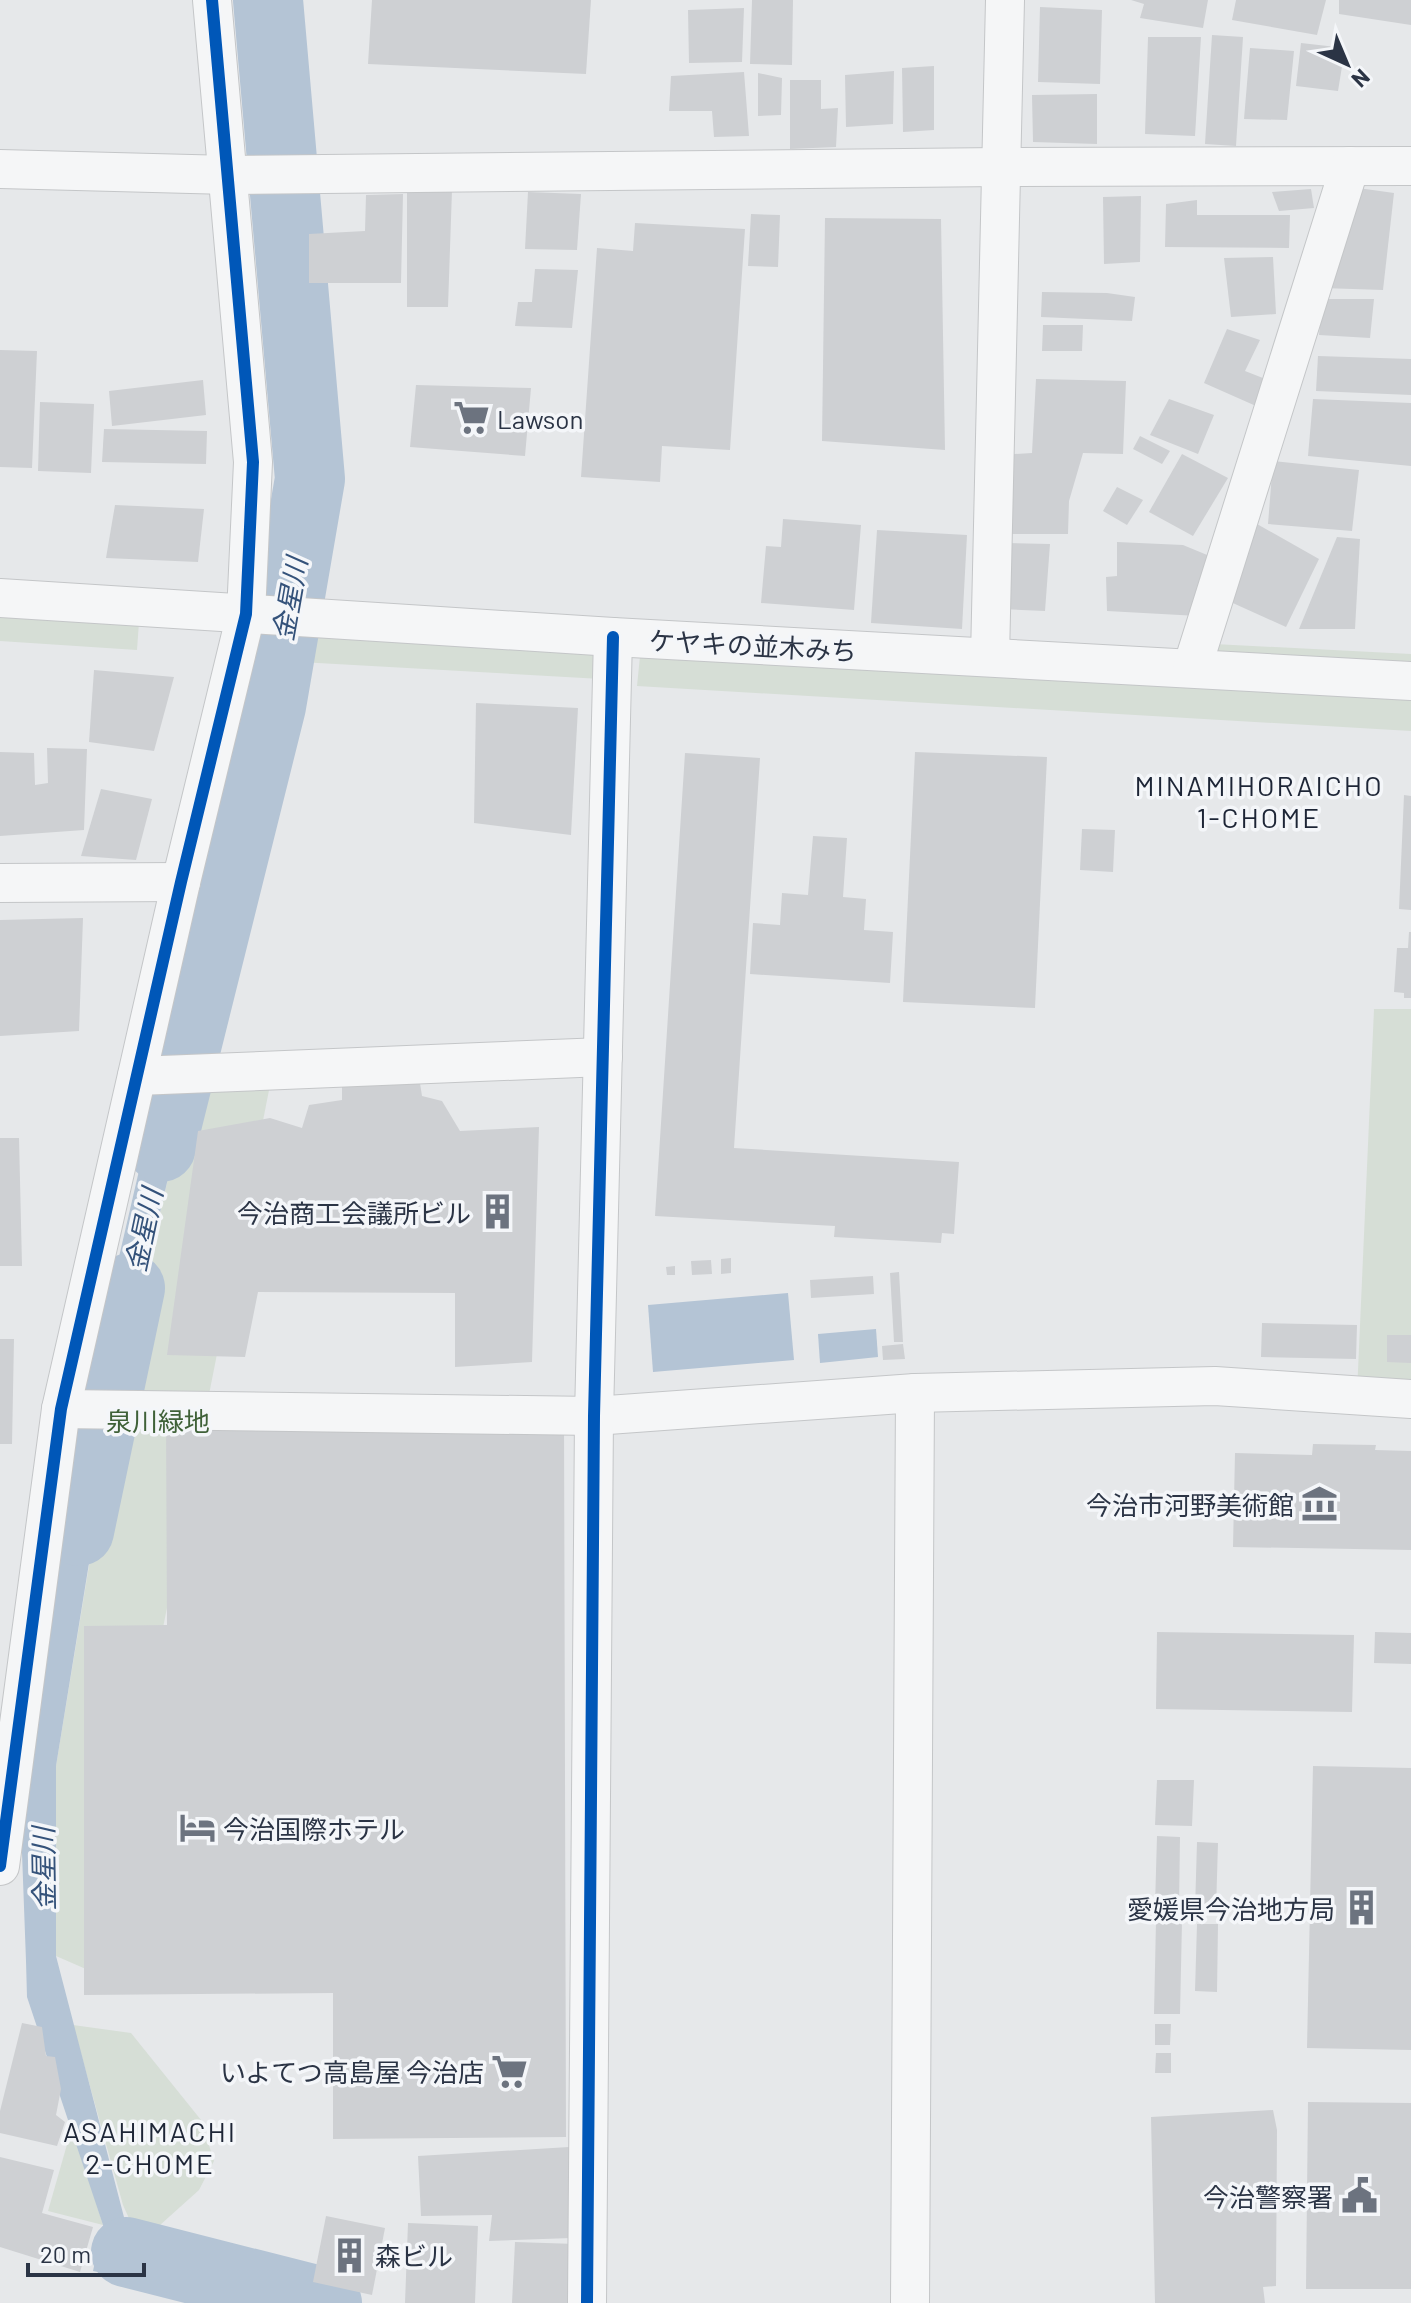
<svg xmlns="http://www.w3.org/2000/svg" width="1411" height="2303" font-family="Barlow,'Noto Sans JP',sans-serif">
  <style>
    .green { fill: #d6ded6 }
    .water { fill: #b4c4d5 }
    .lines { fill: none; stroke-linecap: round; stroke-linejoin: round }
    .river { stroke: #b4c4d5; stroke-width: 70 }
    .building { fill: #ced0d3 }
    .minor-casing { stroke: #c4c6c8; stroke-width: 40 }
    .minor { stroke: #f5f6f7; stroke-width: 38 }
    .cycleway-casing { stroke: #f4f6f9; stroke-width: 17 }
    .cycleway { stroke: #0057b8; stroke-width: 12 }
    .labels { text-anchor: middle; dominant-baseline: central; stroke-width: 7; stroke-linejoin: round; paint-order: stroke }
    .poi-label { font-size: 26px; fill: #2b3445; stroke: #f4f6f9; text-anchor: end }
    .street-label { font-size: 26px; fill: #2b3445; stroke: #f4f6f9 }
    .park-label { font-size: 26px; fill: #3f6138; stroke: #f4f6f9 }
    .water-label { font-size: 28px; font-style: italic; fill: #34527a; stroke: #f4f6f9 }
    .neighbourhood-label { font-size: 28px; letter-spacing: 2px; fill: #1d2536; stroke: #f4f6f9 }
  </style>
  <rect width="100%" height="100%" fill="#e6e8ea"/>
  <g class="green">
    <polygon points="0,613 139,622 137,650 0,641"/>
    <polygon points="302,634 603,652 601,679 300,662"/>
    <polygon points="1214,644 1411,654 1411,673 1202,662"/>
    <polygon points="640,656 1411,699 1411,731 637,686"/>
    <polygon points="1374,1009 1411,1009 1411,1396 1357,1393"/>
    <polygon points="271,1080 95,1973 56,1956 56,1766 117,1396 190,1085"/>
    <polygon points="73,2025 131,2033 201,2120 214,2161 199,2190 140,2243 123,2205"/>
    <polygon points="72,2127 103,2225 48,2211"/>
  </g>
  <g class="water">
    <polygon points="190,1085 120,1382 90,1382 157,1093"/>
    <polygon points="788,1293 794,1360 653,1372 648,1305"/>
    <polygon points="876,1329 878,1357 820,1363 818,1334"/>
    <polygon points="110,1434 56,1766 56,1956 131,2244 136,2249 219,2266 215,2285 147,2271 137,2280 93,2271 101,2234 106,2234 27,1997 26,1961 21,1826 32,1695 78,1436"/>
  </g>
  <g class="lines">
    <g class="river">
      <polyline points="161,1147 271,706 310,479 268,0"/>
      <polyline points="79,1531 130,1288"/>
      <polyline points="126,2252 327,2303"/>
    </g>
  </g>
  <g class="building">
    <polygon points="372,0 591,0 586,74 368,64"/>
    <polygon points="752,0 793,0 792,65 750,64"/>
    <polygon points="1131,0 1208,0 1203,28 1140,18 1144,4"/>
    <polygon points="1236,0 1326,0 1317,35 1232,20"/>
    <polygon points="1339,0 1411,0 1411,25 1339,14"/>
    <polygon points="1040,7 1102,10 1100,84 1038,82"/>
    <polygon points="744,8 742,62 689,63 688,10"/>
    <polygon points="1212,35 1243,37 1236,146 1205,144"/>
    <polygon points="1148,37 1201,37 1195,136 1145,134"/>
    <polygon points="1301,43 1345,48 1338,91 1296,86"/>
    <polygon points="1250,48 1294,51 1287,120 1244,119"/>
    <polygon points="934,66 934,130 903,132 902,68"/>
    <polygon points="894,71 893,124 846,127 845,75"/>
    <polygon points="744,72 749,136 714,137 712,111 669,111 671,76"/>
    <polygon points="758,73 782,78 781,115 758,116"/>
    <polygon points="790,80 821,80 821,109 838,108 836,147 790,149"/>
    <polygon points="1097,94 1097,144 1033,142 1032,95"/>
    <polygon points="1351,187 1394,193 1383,290 1322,288"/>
    <polygon points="1311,189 1314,208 1279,211 1272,192"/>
    <polygon points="452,190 448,307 407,307 407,192"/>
    <polygon points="528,192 581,194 577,250 525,249"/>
    <polygon points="403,194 401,283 309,283 309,234 365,231 366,195"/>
    <polygon points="1141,196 1140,262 1104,264 1103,197"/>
    <polygon points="1197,200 1197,215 1290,215 1289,248 1165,247 1166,204"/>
    <polygon points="751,214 780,215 778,267 748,266"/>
    <polygon points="825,218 941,219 945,450 822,441"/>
    <polygon points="635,223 745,229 730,450 662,446 660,482 581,477 597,248 633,251"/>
    <polygon points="1273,257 1276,314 1231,317 1224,258"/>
    <polygon points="535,269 578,270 572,328 515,326 518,302 532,302"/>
    <polygon points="1042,292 1107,293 1135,297 1132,321 1041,317"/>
    <polygon points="1322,299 1374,299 1370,338 1319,335"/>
    <polygon points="1043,325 1083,325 1082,351 1042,351"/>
    <polygon points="1227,329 1260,340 1245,371 1268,380 1256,406 1204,383"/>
    <polygon points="0,350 37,351 32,468 0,467"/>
    <polygon points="1318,356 1411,359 1411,395 1316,391"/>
    <polygon points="1036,379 1126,381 1123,454 1083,453 1069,501 1068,534 1010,534 1014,454 1032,453"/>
    <polygon points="203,380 206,415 112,426 109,391"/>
    <polygon points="416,385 531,388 525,456 410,447"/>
    <polygon points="1169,399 1214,415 1198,454 1150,435"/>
    <polygon points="1313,399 1411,403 1411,466 1308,456"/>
    <polygon points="40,402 94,404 91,473 38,471"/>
    <polygon points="104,429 207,431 206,464 102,462"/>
    <polygon points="1140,436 1170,451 1162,464 1133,449"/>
    <polygon points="1182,454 1228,478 1193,536 1149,512"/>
    <polygon points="1273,461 1359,470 1352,531 1268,524"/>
    <polygon points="1117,487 1143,500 1127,525 1103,511"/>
    <polygon points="115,505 204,509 198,562 106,558"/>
    <polygon points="783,519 861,525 854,610 761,603 766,546 781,547"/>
    <polygon points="1257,524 1319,559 1286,627 1224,599"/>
    <polygon points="877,530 967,535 962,629 871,623"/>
    <polygon points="1337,537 1360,539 1355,629 1299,629"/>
    <polygon points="1117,542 1183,545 1212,557 1198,616 1107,611 1106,577 1117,576"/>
    <polygon points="1006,543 1050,544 1045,611 1002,609"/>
    <polygon points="94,670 174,677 154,751 89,742"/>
    <polygon points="476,703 578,708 571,835 474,823"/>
    <polygon points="47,748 87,749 84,830 0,836 0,752 34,753 35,785 48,783"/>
    <polygon points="915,752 1047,757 1035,1008 903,1002"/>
    <polygon points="685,753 760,758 734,1148 959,1162 954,1234 942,1233 941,1243 834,1237 835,1226 655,1216"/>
    <polygon points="101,789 152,799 136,860 81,856"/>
    <polygon points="1404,795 1411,796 1411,910 1399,909"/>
    <polygon points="1082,829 1115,830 1113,872 1080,870"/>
    <polygon points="813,836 847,838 843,897 866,899 864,930 893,932 890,983 750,974 753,923 780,925 782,893 808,895"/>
    <polygon points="83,918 79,1031 0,1036 0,920"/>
    <polygon points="1409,932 1411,932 1411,998 1404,998 1404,993 1394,992 1397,948 1408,948"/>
    <polygon points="342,1073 419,1077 422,1096 442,1101 460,1131 539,1127 532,1362 455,1367 455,1293 258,1292 245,1357 167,1355 198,1131 270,1118 302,1128 309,1105 342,1100"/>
    <polygon points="0,1138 19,1138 22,1266 0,1266"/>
    <polygon points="731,1258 731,1273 721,1274 721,1259"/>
    <polygon points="711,1260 712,1274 692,1275 691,1261"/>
    <polygon points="675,1266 675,1275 667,1275 666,1267"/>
    <polygon points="899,1272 903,1342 894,1342 890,1273"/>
    <polygon points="873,1276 874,1294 811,1298 810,1280"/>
    <polygon points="1262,1323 1357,1325 1356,1359 1261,1357"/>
    <polygon points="1387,1335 1411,1335 1411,1363 1387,1362"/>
    <polygon points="0,1339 14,1339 12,1444 0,1444"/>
    <polygon points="903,1344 905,1359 883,1360 882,1346"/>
    <polygon points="564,1417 566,2137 333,2139 333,1993 84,1995 84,1626 167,1625 166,1419"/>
    <polygon points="1313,1444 1376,1445 1375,1450 1411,1451 1411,1550 1233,1547 1235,1453 1312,1455"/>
    <polygon points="1157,1632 1354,1635 1352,1712 1156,1709"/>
    <polygon points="1375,1632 1411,1633 1411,1664 1374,1663"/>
    <polygon points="1313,1766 1411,1768 1411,2050 1307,2048"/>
    <polygon points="1157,1780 1194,1780 1192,1826 1155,1825"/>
    <polygon points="1157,1836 1180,1837 1179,1907 1155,1906"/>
    <polygon points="1197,1842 1218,1843 1216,1910 1195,1910"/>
    <polygon points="1156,1921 1182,1921 1180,2014 1154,2014"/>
    <polygon points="1197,1924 1218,1924 1217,1992 1195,1991"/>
    <polygon points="22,2023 42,2027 46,2056 55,2057 61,2089 56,2115 65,2122 57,2146 0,2133 0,2111"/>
    <polygon points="1155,2024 1171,2024 1170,2045 1155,2045"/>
    <polygon points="1156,2053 1171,2053 1171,2073 1155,2073"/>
    <polygon points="1308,2102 1411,2103 1411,2289 1306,2289"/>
    <polygon points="1273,2110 1277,2130 1276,2286 1263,2287 1265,2303 1155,2303 1151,2117"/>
    <polygon points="569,2147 571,2238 489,2241 492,2215 421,2216 418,2156"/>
    <polygon points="0,2157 54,2170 42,2213 93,2227 80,2272 0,2247"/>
    <polygon points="326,2216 385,2228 372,2295 313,2282"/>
    <polygon points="408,2223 478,2226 475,2303 405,2303"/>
    <polygon points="515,2242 576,2244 573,2303 512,2303"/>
  </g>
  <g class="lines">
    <defs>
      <g id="minor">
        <polyline points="0,169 229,175 1000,167 1411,166"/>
        <polyline points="0,598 613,637 1411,681"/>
        <polyline points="990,657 1005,0"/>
        <polyline points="1192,668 1350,166"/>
        <polyline points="0,883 181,882"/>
        <polyline points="137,1076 603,1057"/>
        <polyline points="61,1409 594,1416 915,1393 1215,1386 1411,1399"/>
        <polyline points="0,1866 61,1409 181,882 246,614 253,462 212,0"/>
        <polyline points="587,2303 594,1416 613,637"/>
        <polyline points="910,2303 915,1393"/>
      </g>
    </defs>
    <use href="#minor" class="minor-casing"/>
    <use href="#minor" class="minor"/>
    <defs>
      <g id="cycleway">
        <polyline points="0,1866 61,1409 181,882 246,614 253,462 212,0"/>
        <polyline points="587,2303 594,1416 613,637"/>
      </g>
    </defs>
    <use href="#cycleway" class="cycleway-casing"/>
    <use href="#cycleway" class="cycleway"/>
  </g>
  <defs>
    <symbol id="supermarket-bare" viewBox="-9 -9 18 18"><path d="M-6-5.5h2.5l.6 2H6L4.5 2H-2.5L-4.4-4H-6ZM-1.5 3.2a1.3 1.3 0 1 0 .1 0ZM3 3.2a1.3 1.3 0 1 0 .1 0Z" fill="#6c737f" stroke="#f4f6f9" stroke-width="2.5" paint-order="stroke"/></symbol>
    <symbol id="building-bare" viewBox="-9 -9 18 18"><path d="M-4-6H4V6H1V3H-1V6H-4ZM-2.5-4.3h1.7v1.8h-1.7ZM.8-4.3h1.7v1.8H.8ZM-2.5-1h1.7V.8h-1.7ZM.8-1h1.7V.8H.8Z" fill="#6c737f" stroke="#f4f6f9" stroke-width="2.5" paint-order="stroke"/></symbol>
    <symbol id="museum-bare" viewBox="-9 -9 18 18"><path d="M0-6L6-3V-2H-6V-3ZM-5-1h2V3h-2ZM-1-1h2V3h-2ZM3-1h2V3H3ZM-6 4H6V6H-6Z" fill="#6c737f" stroke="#f4f6f9" stroke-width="2.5" paint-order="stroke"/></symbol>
    <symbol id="hotel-bare" viewBox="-9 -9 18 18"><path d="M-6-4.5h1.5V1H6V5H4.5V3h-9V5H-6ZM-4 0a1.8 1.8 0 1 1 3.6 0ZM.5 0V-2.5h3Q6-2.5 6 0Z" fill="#6c737f" stroke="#f4f6f9" stroke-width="2.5" paint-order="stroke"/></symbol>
    <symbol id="civic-bare" viewBox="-9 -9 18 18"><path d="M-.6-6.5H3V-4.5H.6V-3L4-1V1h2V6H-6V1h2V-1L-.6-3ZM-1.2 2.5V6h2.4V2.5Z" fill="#6c737f" stroke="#f4f6f9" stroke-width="2.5" paint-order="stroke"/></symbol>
  </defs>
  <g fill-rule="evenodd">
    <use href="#supermarket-bare" x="446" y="392" width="51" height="51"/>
    <use href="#building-bare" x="472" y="1186" width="51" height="51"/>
    <use href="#museum-bare" x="1294" y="1478" width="51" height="51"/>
    <use href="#hotel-bare" x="172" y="1802" width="51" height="51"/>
    <use href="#building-bare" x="1336" y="1882" width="51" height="51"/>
    <use href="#supermarket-bare" x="484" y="2046" width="51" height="51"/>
    <use href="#civic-bare" x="1334" y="2170" width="51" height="51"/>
    <use href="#building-bare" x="324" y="2230" width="51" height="51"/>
  </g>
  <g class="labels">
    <g class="poi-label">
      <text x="497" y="418" text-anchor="start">Lawson</text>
      <text x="471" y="1212">今治商工会議所ビル</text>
      <text x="1294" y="1504">今治市河野美術館</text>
      <text x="223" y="1828" text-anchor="start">今治国際ホテル</text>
      <text x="1335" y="1908">愛媛県今治地方局</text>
      <text x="484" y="2071">いよてつ高島屋 今治店</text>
      <text x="1333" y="2196">今治警察署</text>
      <text x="375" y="2255" text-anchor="start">森ビル</text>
    </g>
    <g class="street-label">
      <text transform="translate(753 645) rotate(3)">ケヤキの並木みち</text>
    </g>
    <g class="park-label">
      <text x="158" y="1420">泉川緑地</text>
    </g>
    <g class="water-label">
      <text transform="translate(289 599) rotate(-80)">金星川</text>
      <text transform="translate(143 1230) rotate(-78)">金星川</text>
      <text transform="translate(43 1869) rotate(-91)">金星川</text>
    </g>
    <g class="neighbourhood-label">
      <text x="1259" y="785">MINAMIHORAICHO<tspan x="1259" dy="32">1-CHOME</tspan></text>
      <text x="150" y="2131">ASAHIMACHI<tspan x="150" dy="32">2-CHOME</tspan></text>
    </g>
  </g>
  <g transform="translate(1347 64) rotate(136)" stroke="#f4f6f9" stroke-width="6" paint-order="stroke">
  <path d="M0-6L14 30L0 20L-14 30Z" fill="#2b3445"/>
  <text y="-12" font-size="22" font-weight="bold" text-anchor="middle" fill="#2b3445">N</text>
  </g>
  <path d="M28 2263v12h116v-12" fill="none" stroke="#2b3445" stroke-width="4"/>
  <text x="40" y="2263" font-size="24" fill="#2b3445" stroke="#f4f6f9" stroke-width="6" paint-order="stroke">20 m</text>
</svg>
